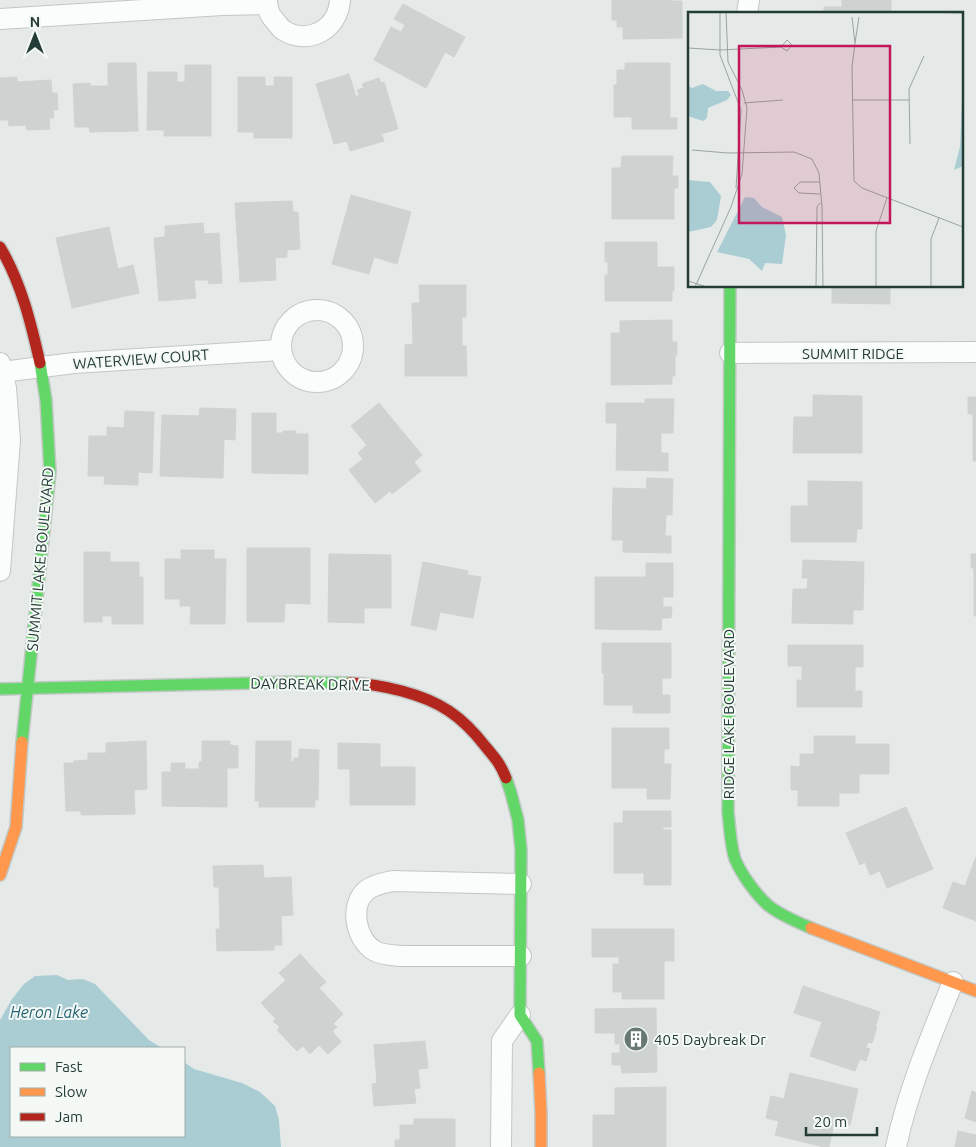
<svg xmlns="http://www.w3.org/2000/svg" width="976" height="1147" font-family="Ubuntu,sans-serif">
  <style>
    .water { fill: #aacdd4 }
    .building { fill: #ced3d1; stroke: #ced3d1 }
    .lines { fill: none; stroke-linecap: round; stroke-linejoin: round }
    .street-casing { stroke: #c2c7c5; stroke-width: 22 }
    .fast-casing { stroke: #c2c8c5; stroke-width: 14 }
    .slow-casing { stroke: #c2c8c5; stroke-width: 14 }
    .jam-casing { stroke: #c2c8c5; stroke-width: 14 }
    .street { stroke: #fbfcfc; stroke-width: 20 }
    .fast { stroke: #63d668; stroke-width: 11 }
    .slow { stroke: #ff974d; stroke-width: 11 }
    .jam { stroke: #b3261e; stroke-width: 11 }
    .labels { text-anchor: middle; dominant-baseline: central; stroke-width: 4; stroke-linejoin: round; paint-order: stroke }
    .street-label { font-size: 15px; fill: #243c36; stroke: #f4f9f6 }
    .poi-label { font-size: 15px; fill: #243c36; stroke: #f4f9f6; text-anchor: start }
    .water-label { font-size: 16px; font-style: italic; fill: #236373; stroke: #f4f9f6 }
    .inset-road { fill: none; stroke: #98a4a1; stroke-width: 1 }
    .view { fill: #c2185b; fill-opacity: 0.15; stroke: #c2185b; stroke-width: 2.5 }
    .inset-edge { fill: none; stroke: #243c36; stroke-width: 2.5 }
  </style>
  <rect width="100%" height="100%" fill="#e5eae8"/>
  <polygon class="water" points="57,975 68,980 83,979 95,984 149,1040 162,1048 11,1048 11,1136 184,1136 184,1062 194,1069 242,1083 260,1092 275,1106 279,1120 281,1147 0,1147 0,1020 12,999 24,984 35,976"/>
  <g class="building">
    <polygon points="612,0 672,0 672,1 682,1 682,38 623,39 623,27 617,27 617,20 612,20"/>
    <polygon points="842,0 891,0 891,14 824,14 824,7 842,7"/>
    <polygon points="403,4 465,37 454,57 445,52 426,88 374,60 391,27 401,32 405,25 394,19"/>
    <polygon points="108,63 136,63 138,131 90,132 89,127 75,127 73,84 90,83 90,86 108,86"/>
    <polygon points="625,63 670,63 670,118 677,118 677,129 632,129 632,117 614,117 614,85 617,85 617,70 625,70"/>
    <polygon points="185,65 211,65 211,136 164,136 164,130 147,130 148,72 177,72 177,82 185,82"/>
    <polygon points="349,74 356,97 359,95 357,90 364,88 362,84 379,78 381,83 384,82 398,129 381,134 384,141 350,151 347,141 334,144 316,84"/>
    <polygon points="17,77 17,82 51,80 52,93 57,93 58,110 53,110 54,118 49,118 50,129 27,130 26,125 9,126 8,120 0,120 0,78"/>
    <polygon points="238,77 265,77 265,86 274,86 274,77 292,77 292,138 254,138 254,132 238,132"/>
    <polygon points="622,156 673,156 672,176 678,176 678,188 674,188 674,219 612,219 612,168 621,168"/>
    <polygon points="351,195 411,212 397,264 374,257 369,274 332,264"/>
    <polygon points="292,201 293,212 298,212 300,249 287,250 287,257 275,258 276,280 240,282 235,203"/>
    <polygon points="203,223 204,234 219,233 222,283 209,284 208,280 194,280 196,298 159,301 154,238 165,237 165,226"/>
    <polygon points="109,227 118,269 133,265 139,293 72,308 56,238"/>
    <polygon points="605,242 657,242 657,267 674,267 674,291 672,291 672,301 605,301 605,275 608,275 608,262 605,262"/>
    <polygon points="419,285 466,285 466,317 462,317 462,346 466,346 467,376 405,376 405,345 413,344 412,303 420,303"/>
    <polygon points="832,286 890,286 890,304 832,303"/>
    <polygon points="672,320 672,342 677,342 677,355 675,355 675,376 672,376 672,384 611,385 611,333 620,333 620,321"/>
    <polygon points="813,395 862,396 862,453 793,453 794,417 813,417"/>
    <polygon points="968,397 976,397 976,461 973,461 973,414 968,414"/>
    <polygon points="645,399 674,399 673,433 661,433 661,453 668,453 668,471 616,470 617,423 606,423 606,403 645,403"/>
    <polygon points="379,403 422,455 414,462 421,471 392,494 390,491 375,503 349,470 363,459 358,453 367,445 351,426"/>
    <polygon points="200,408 236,409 235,440 224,439 223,478 160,476 162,415 199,416"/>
    <polygon points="125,411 154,412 152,473 138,472 138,485 104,484 105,476 88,476 89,436 107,436 107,427 124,428"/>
    <polygon points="252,413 276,413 276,433 283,433 283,431 296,431 296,434 308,434 308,474 252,473"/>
    <polygon points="647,478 673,479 672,515 666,515 665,536 671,536 671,553 623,552 623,540 612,540 613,488 646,489"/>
    <polygon points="808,481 862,482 862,529 857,529 856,542 791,542 791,506 808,506"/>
    <polygon points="247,548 310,548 310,604 285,603 284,622 247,622"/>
    <polygon points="181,550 214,550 214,559 226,559 225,624 190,624 191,606 180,606 180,599 165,599 165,559 181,559"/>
    <polygon points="84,552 110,552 110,562 139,562 139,577 143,577 143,624 112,624 112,616 102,616 102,622 84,622"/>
    <polygon points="329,554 391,555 391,608 364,608 364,623 328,622"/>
    <polygon points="971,554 976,554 976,616 974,616 974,568 971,568"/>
    <polygon points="803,560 864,562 863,610 853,610 853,624 792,623 793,589 807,589 808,578 802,578"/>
    <polygon points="423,562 468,571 467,575 481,577 473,618 440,612 436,630 411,625"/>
    <polygon points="646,563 673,563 673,597 663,597 663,607 672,607 671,618 662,618 661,630 595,629 595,577 646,577"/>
    <polygon points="602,643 671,643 671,678 662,678 662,695 670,695 670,713 633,713 633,705 604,705 604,673 602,673"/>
    <polygon points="788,645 863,645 863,667 855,667 855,691 862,691 862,707 797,707 797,680 802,680 802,666 788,666"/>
    <polygon points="612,728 669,728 669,749 664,749 664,764 671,764 670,799 647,799 647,788 612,788"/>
    <polygon points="814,736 855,736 855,744 889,744 889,774 859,774 859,793 839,793 839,806 798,806 798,790 791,790 791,766 800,767 800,754 814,754"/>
    <polygon points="146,741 147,789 134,790 135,814 81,815 81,811 66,811 64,763 74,763 74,761 88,760 88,753 106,753 106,743"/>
    <polygon points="202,741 230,741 230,745 238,746 238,768 227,768 227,807 162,806 162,772 171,772 171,763 185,763 185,769 199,769 199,762 202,762"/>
    <polygon points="256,741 291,741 291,762 294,762 294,758 299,758 299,749 319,750 318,800 315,800 315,807 259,807 259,801 255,801"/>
    <polygon points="338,743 380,744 380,767 415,767 415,805 350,805 350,769 338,769"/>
    <polygon points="906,807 933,869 887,888 880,871 870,875 865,862 860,865 846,833"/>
    <polygon points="623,811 671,811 671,827 663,827 663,830 671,830 671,885 644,885 644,873 614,873 614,823 623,823"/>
    <polygon points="976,857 976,921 943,908 953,882 965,886"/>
    <polygon points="263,865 264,878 291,877 293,915 281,916 282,945 274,945 274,950 217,951 216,929 220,929 219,887 214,887 213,866"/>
    <polygon points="592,929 674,929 674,961 664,961 664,999 622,999 622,992 613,992 613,964 619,964 619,957 592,957"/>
    <polygon points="300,954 326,982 319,988 343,1014 333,1024 337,1027 332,1031 341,1042 328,1054 319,1045 310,1054 303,1046 297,1051 277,1030 280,1027 273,1021 276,1019 261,1003 286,980 279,973"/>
    <polygon points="803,986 880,1012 875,1027 877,1027 872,1043 868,1042 866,1048 870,1049 866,1061 860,1059 855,1071 810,1056 822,1022 794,1013"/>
    <polygon points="656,1008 657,1072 622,1073 621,1065 612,1065 612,1053 620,1053 620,1044 615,1044 615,1033 595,1033 595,1009"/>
    <polygon points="425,1041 428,1068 418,1069 420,1088 414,1089 416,1103 374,1106 372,1084 377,1083 374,1045"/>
    <polygon points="790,1073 858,1089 850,1125 828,1121 828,1123 834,1124 829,1147 824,1147 775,1135 779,1121 766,1118 771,1096 784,1099"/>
    <polygon points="666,1087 666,1147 593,1147 593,1115 615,1115 615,1088"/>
    <polygon points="972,1091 976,1093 976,1122 965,1118"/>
    <polygon points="414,1119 455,1119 455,1147 395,1147 395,1140 400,1140 400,1125 414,1125"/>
    <polygon points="958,1131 976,1135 976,1147 955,1147"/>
  </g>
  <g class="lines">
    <defs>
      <g id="street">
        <path d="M 267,0 C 267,8 270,16 275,21 C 278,24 280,28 283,30 C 309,46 338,29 340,0"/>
        <polyline points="747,14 749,0"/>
        <polyline points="0,19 222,5 267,4"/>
        <circle cx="317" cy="346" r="36"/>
        <polyline points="730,353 976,352"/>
        <polyline points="0,363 6,388 10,440 0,571"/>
        <polyline points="2,372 74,363 280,350"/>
        <path d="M 521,956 L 401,956 C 393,955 382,955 375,951 C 355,940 349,904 367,890 C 375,884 384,883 393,881 L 521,884"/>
        <polyline points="501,1147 502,1041 520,1015"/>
        <path d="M 896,1147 C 908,1090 931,1036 953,982"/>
      </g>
      <g id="fast">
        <path d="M 730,286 L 728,812 C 730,827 730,844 735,859 C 741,874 757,896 769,906 C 782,916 797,922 811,928"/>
        <polyline points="0,689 301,682 350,683"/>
        <polyline points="22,742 50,472 46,400 40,363"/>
        <polyline points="506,778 511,793 518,820 521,850 520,1015 537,1041 539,1073"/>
      </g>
      <g id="slow">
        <polyline points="0,875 16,827 22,742"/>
        <polyline points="811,928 976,991"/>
        <polyline points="539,1073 541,1113 541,1147"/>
      </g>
      <g id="jam">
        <path d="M 0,247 C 21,282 31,323 40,363"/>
        <path d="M 350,683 C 381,684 424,694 449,711 C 464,721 475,733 485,746 C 495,758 500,763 506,778"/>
      </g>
    </defs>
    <use href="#street" class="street-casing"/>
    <use href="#fast" class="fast-casing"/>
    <use href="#slow" class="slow-casing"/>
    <use href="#jam" class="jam-casing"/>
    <use href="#street" class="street"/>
    <use href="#fast" class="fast"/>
    <use href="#slow" class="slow"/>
    <use href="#jam" class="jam"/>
  </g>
  <defs>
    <symbol id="building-disc" viewBox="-11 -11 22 22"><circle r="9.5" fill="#687974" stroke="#f4f9f6"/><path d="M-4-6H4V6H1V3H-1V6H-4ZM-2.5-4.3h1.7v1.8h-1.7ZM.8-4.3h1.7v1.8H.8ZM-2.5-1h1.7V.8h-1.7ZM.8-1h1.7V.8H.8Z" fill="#fff"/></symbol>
  </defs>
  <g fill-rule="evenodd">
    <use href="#building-disc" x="622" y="1025" width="28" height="28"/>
  </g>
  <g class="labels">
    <g class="street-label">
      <text x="853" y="353">SUMMIT RIDGE</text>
      <text transform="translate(141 359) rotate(-4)">WATERVIEW COURT</text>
      <text transform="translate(40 559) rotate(-85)">SUMMIT LAKE BOULEVARD</text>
      <text transform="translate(310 684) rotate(1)">DAYBREAK DRIVE</text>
      <text transform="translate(728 714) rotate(-90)">RIDGE LAKE BOULEVARD</text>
    </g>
    <g class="poi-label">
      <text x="654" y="1039">405 Daybreak Dr</text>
    </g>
    <g class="water-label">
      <text x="49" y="1012">Heron Lake</text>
    </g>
  </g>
  <g transform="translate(688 12)">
    <rect width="275" height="275" fill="#e5eae8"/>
    <path d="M 275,65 L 275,154 L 266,158 L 272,135 ZM 15,72 L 28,79 L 40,79 L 43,83 L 39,88 L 20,96 L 19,106 L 15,109 L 0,104 L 0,74 L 4,76 ZM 0,168 L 22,170 L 33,184 L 29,208 L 23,215 L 0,220 ZM 57,185 L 66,186 L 74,195 L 94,205 L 98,223 L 94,252 L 77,251 L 74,259 L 61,247 L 29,240 Z" fill="#aacdd4"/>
    <path class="inset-road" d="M 32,0 L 32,43 L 53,98 L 48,176M 239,0 L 275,1M 164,5 L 167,31 L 171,5M 167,31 L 164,55 L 166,169 L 174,176 L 275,215M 0,36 L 32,38 L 93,35 L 99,39 L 104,33 L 99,28 L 93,35M 164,88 L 221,88M 56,91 L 95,88M 222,132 L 221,77 L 236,44M 4,138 L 40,141 L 106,140 L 124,147 L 131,161 L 134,195 L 135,275M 132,182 L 111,181 L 106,176 L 112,170 L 132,170M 0,269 L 19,275M 7,275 L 43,195 L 54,162 L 59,96 L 54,78 L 40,50 L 38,0M 128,275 L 129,195 L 132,191M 188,275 L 188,219 L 199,186M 243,275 L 243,227 L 251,206"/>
    <path class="view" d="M 51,34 L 202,34 L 202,211 L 51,211 Z"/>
    <rect width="275" height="275" class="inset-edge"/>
  </g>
  <rect x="10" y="1047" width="175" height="90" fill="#f4f9f6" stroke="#a1ada9"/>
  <rect x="20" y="1063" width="25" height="8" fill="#63d668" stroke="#a1ada9"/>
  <text x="55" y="1072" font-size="15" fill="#243c36">Fast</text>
  <rect x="20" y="1088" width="25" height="8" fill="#ff974d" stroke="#a1ada9"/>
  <text x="55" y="1097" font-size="15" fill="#243c36">Slow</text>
  <rect x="20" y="1113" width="25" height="8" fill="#b3261e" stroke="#a1ada9"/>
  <text x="55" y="1122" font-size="15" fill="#243c36">Jam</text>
  <g transform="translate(35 35)" stroke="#f4f9f6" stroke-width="4" paint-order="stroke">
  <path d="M0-4L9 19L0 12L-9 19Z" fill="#243c36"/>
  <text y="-8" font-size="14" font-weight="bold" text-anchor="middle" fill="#243c36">N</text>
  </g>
  <path d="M806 1127v8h71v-8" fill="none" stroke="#243c36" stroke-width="2.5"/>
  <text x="814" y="1127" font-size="15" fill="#243c36" stroke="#f4f9f6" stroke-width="4" paint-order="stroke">20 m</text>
</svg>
